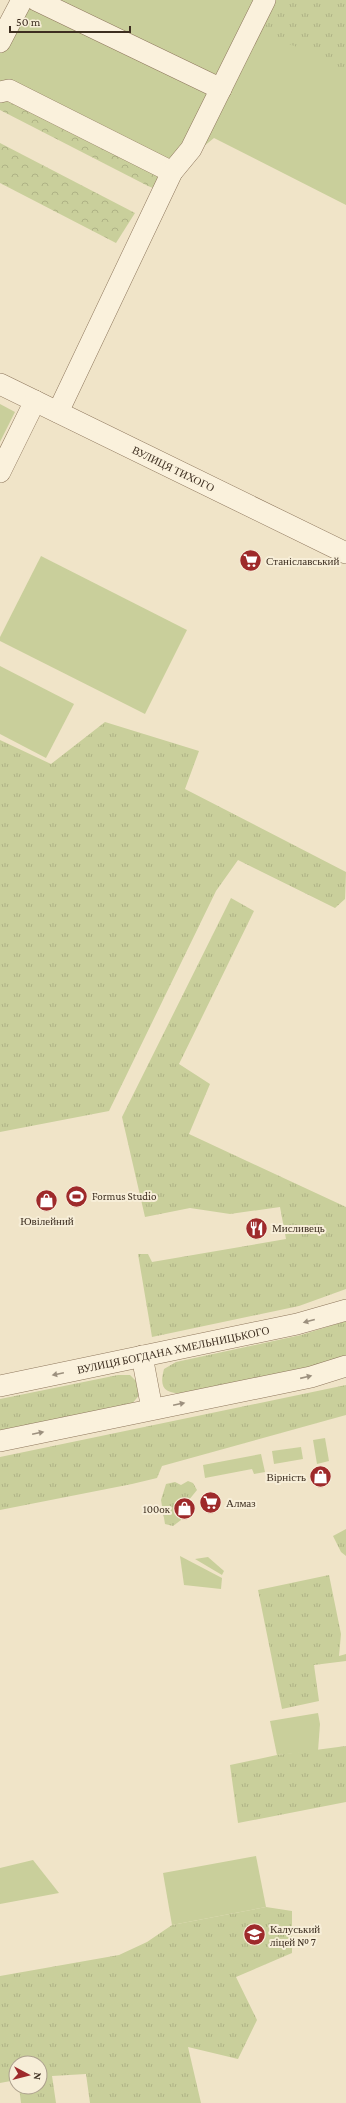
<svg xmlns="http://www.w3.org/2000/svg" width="346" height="2103" font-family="'Crimson Pro',serif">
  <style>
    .grass { fill: #c9cf9b }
    .forest { fill: url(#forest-crowns) }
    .park { fill: url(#park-tufts) }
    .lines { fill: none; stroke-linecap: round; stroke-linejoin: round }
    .minor-casing { stroke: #8d765c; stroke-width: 22 }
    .minor { stroke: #faf1dc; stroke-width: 21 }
    .oneway { fill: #9c907e }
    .labels { text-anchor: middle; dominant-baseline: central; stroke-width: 4; stroke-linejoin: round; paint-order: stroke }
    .street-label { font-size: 11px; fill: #3d2e20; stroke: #f7eed8 }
    .poi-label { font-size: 11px; fill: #3d2e20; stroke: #f7eed8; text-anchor: start }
  </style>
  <defs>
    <pattern id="forest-crowns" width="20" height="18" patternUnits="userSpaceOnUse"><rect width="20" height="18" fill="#c9cf9b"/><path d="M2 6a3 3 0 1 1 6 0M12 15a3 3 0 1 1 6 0" fill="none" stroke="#aeb285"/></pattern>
    <pattern id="park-tufts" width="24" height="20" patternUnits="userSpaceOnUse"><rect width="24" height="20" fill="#c9cf9b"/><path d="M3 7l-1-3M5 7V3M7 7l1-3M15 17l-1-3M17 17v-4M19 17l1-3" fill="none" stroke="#aeb285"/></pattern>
  </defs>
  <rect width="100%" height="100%" fill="#f0e4c8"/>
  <g class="grass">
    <polygon points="18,0 346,0 346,205 214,138 172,172 0,92 0,37"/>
    <polygon points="0,404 15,412 0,442"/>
    <polygon points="41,556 187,630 145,714 0,641 0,637"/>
    <polygon points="0,666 74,704 46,758 0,734"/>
    <polygon points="325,1438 329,1461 317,1464 313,1440"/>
    <polygon points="301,1447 303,1459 274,1464 272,1451"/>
    <polygon points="261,1454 265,1472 254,1474 252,1469 205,1478 203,1465"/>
    <polygon points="180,1556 222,1578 221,1589 184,1585"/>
    <polygon points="208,1557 224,1571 222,1575 195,1559"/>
    <polygon points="318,1713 320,1724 318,1751 277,1755 270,1721"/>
    <polygon points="256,1856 266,1907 172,1925 163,1873"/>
    <polygon points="33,1860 59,1893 0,1904 0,1868"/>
  </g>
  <g class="forest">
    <polygon points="0,92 172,172 163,192 148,186 0,110"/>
    <polygon points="0,143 135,213 116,243 0,183"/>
  </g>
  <g class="park">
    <polygon points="278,0 346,0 346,71 313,53 262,34"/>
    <polygon points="105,722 199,751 185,789 346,872 345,899 335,908 238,860 216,891 109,1111 0,1132 0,740 51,764"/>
    <polygon points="231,898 254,911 179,1064 210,1084 189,1134 346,1207 346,1289 299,1306 152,1337 138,1254 148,1254 152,1262 286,1239 280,1207 230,1214 190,1208 145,1217 122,1117"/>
    <path d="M 346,1321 L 346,1356 L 306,1368 L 183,1394 C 164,1393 159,1388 164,1369 L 176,1362 L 301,1335 Z"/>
    <polygon points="118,1375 130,1375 138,1383 140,1394 132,1404 0,1432 0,1399"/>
    <polygon points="346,1385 346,1415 162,1466 157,1478 132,1484 0,1510 0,1457"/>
    <polygon points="188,1481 193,1483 197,1490 184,1506 181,1520 173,1526 165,1524 161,1500 166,1484 175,1482 181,1485"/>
    <polygon points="346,1529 346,1556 341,1552 333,1536"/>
    <polygon points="329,1575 341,1634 339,1656 346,1654 346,1661 314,1665 319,1701 282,1709 258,1590"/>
    <polygon points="346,1746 346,1802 238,1823 230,1765 277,1755"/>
    <polygon points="266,1907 292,1911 292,1953 236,1977 257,2020 238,2059 188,2047 201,2103 90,2103 86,2074 52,2076 56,2103 21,2103 19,2087 40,2087 40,2063 16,2063 16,2080 0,2083 0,1976 119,1955 147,1942 172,1925"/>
  </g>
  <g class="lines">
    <defs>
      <g id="minor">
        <polyline points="36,0 221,89"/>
        <polyline points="0,42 22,0"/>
        <polyline points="0,92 9,90 172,172"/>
        <path id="s1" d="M 0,384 L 346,553"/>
        <polyline points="58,412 172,172 191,149 265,0"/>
        <polyline points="0,472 35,401"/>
        <polyline points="142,1356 152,1409"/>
        <path id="s2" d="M 0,1386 L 297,1324 L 346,1310"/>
        <polyline points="0,1441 311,1377 346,1366"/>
      </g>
    </defs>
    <use href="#minor" class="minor-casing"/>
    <use href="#minor" class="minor"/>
  </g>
  <defs><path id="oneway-solid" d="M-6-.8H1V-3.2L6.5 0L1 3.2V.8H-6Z"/></defs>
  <g class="oneway">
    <use href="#oneway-solid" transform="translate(309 1321) rotate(165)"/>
    <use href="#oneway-solid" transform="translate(58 1374) rotate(168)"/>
    <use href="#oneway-solid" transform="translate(306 1377) rotate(-13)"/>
    <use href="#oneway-solid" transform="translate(179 1404) rotate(-12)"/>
    <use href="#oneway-solid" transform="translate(38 1433) rotate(-12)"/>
  </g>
  <defs>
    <symbol id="supermarket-disc" viewBox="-11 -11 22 22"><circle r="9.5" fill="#9e2a2b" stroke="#f7eed8"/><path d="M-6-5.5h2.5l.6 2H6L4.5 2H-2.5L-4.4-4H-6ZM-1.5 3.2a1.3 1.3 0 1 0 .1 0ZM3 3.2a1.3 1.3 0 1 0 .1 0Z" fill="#fff"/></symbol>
    <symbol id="stadium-disc" viewBox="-11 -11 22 22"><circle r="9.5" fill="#9e2a2b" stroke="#f7eed8"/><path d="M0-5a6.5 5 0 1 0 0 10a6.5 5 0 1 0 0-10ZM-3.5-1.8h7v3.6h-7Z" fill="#fff"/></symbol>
    <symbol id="shop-disc" viewBox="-11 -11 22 22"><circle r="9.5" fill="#9e2a2b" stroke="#f7eed8"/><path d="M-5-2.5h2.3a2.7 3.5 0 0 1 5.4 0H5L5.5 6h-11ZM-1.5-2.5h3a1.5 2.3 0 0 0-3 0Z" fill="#fff"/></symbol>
    <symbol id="restaurant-disc" viewBox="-11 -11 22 22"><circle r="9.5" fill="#9e2a2b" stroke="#f7eed8"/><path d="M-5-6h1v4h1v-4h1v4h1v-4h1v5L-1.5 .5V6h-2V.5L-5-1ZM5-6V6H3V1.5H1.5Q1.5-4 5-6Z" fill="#fff"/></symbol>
    <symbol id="school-disc" viewBox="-11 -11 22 22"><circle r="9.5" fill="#9e2a2b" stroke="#f7eed8"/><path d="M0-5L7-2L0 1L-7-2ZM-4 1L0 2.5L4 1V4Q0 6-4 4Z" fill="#fff"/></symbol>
  </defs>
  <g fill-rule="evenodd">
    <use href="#supermarket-disc" x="238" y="548" width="25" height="25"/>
    <use href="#stadium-disc" x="64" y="1184" width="25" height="25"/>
    <use href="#shop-disc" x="34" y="1188" width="25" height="25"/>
    <use href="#restaurant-disc" x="244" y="1216" width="25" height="25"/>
    <use href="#shop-disc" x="308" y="1464" width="25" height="25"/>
    <use href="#supermarket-disc" x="198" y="1490" width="25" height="25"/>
    <use href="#shop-disc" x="172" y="1496" width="25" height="25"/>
    <use href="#school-disc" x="242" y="1922" width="25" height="25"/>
  </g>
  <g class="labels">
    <g class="street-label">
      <text stroke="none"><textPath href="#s1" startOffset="193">ВУЛИЦЯ ТИХОГО</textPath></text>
      <text stroke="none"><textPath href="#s2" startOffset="177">ВУЛИЦЯ БОГДАНА ХМЕЛЬНИЦЬКОГО</textPath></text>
    </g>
    <g class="poi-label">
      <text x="266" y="561">Станіславський</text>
      <text x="92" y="1196">Formus Studio</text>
      <text x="47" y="1221" text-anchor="middle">Ювілейний</text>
      <text x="272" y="1228">Мисливець</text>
      <text x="306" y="1477" text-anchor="end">Вірність</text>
      <text x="226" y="1503">Алмаз</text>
      <text x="170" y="1509" text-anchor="end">100ок</text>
      <text x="270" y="1929">Калуський<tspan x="270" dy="13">ліцей № 7</tspan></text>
    </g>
  </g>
  <g transform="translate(28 2075) rotate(97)"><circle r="19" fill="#f7eed8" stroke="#ada18e"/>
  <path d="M0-3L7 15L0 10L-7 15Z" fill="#9e2a2b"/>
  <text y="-6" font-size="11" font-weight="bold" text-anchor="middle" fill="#3d2e20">N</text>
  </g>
  <path d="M10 26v6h120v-6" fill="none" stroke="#3d2e20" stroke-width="2"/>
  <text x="16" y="26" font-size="12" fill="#3d2e20" stroke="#f7eed8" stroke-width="3" paint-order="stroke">50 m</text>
</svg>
